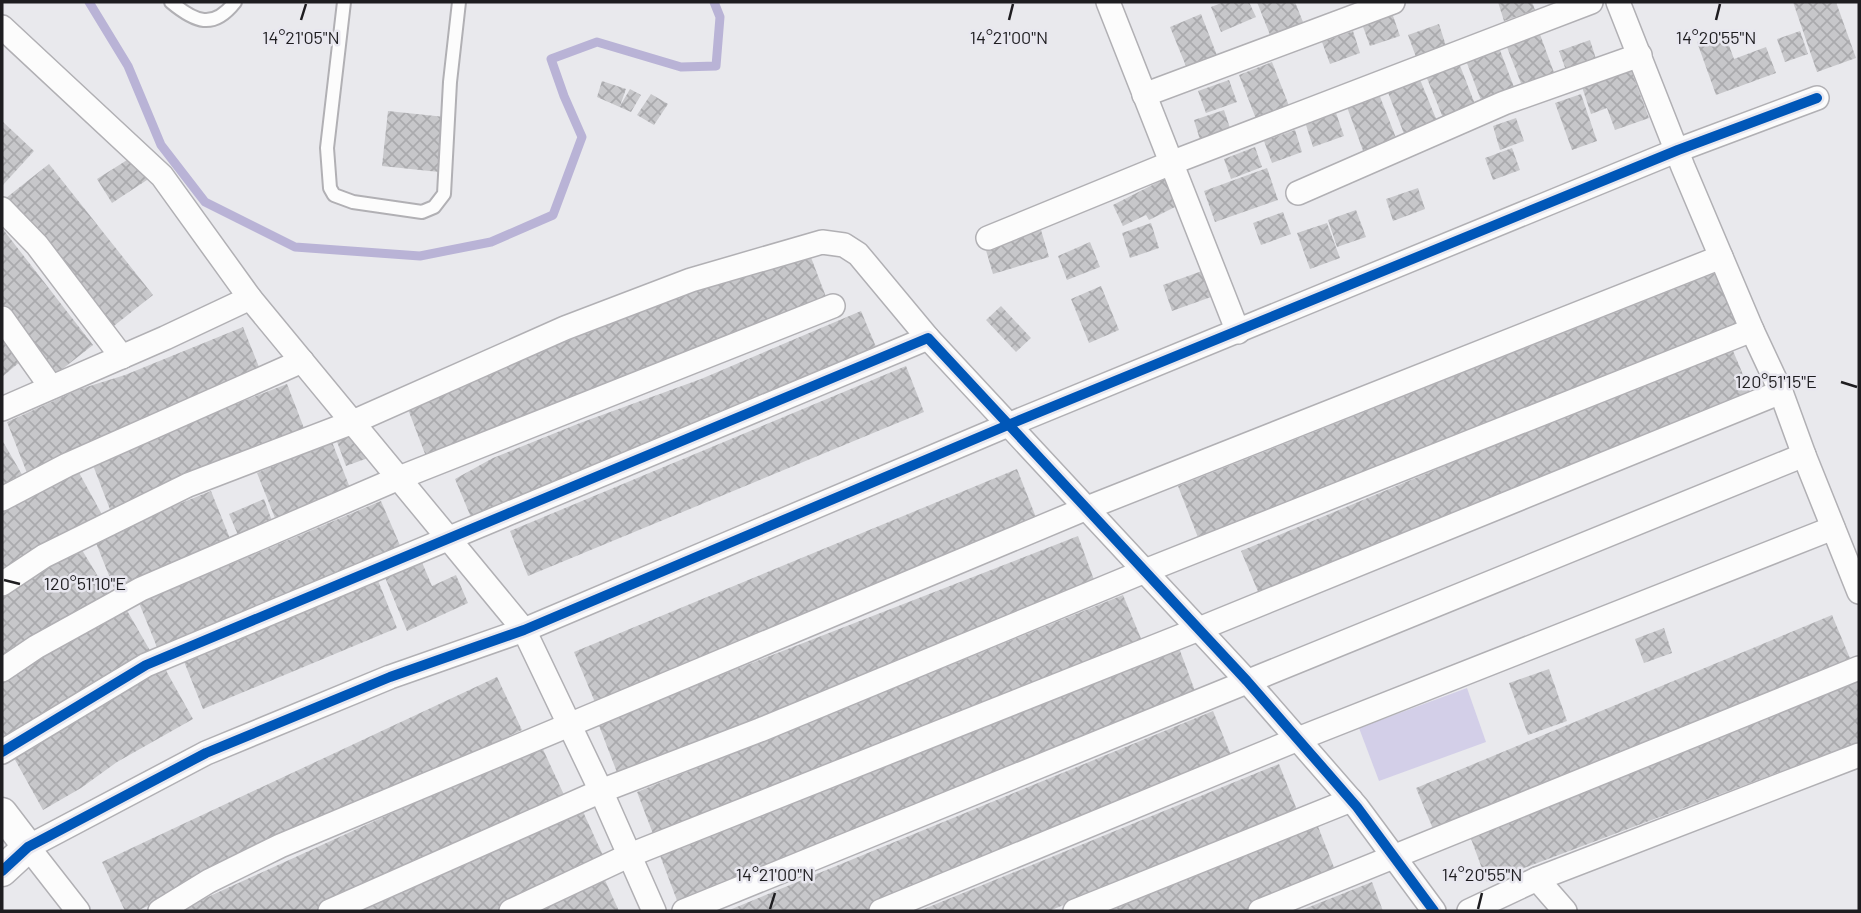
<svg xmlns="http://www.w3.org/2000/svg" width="1861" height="913" font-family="Barlow,sans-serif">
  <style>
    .park { fill: #d3cfe8 }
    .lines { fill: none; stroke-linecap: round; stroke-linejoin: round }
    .stream { stroke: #b9b3d6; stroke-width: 9 }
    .building { fill: url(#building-cross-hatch) }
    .service-casing { stroke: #b1b0b4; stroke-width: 16 }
    .minor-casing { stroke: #b1b0b4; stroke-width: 26 }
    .tertiary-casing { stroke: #b1b0b4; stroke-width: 33 }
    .service { stroke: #fcfcfc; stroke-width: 12 }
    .minor { stroke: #fcfcfc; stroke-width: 23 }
    .tertiary { stroke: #fcfcfc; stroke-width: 30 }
    .cycleway-casing { stroke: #e8e7ef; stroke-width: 15 }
    .cycleway { stroke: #0057b8; stroke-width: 10 }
    .ticks { fill: none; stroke: #1e1d20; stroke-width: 2.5 }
    .ticks-label { font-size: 18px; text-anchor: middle; fill: #1e1d20; stroke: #e8e7ef; stroke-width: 5; stroke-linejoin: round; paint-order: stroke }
  </style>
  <defs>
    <pattern id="building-cross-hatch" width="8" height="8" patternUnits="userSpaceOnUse" patternTransform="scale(1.75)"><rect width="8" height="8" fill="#c7c7ca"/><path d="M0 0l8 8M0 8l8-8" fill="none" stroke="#aaaaad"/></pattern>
  </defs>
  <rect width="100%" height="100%" fill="#e9e9ed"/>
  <polygon class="park" points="1467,688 1486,742 1379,781 1359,728"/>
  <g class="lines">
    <polyline class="stream" points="89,2 128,66 161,145 205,202 295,247 420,256 491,242 553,215 582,137 564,96 551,59 597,42 681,67 716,66 720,17 714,2"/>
  </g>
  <g class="building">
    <polygon points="1224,2 1249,2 1256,17 1221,32 1211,7"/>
    <polygon points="1257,2 1295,2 1305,27 1272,40"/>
    <polygon points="1498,2 1532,2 1535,10 1504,21"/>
    <polygon points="1793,2 1836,2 1856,58 1817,72"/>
    <polygon points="1392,13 1400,36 1370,46 1362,24"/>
    <polygon points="1201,14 1218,58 1188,71 1170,27"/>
    <polygon points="1439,24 1446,46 1416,57 1408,35"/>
    <polygon points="1538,29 1556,78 1524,91 1505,42"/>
    <polygon points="1353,31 1360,53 1330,64 1322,42"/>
    <polygon points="1800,31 1808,54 1785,62 1777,39"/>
    <polygon points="1724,32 1734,59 1766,47 1776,73 1716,95 1697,42"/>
    <polygon points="1590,40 1597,62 1567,73 1559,51"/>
    <polygon points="1498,45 1517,95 1484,108 1465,58"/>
    <polygon points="1272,62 1291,111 1258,124 1239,75"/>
    <polygon points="1459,63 1478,112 1446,125 1426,76"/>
    <polygon points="1631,70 1649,118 1615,130 1607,108 1591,114 1582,87"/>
    <polygon points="1419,77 1439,126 1406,139 1387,90"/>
    <polygon points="1229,80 1237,102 1206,113 1198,91"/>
    <polygon points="602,81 626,89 620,106 630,89 641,95 631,112 597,97"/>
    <polygon points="651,94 668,104 654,125 637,115"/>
    <polygon points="1379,94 1398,143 1365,156 1347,107"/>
    <polygon points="1581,94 1597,141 1572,150 1555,103"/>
    <polygon points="1224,110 1231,131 1201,143 1194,120"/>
    <polygon points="388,111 445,117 439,172 382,166"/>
    <polygon points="1336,113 1344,136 1313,147 1306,125"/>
    <polygon points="1516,118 1524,141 1500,150 1493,126"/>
    <polygon points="2,121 34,151 2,186"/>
    <polygon points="1295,130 1302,152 1272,163 1264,141"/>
    <polygon points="1255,147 1262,167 1231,179 1224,159"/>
    <polygon points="1512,148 1520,170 1493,180 1485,158"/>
    <polygon points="135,155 150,178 112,203 97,179"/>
    <polygon points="49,164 153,295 110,329 6,198"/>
    <polygon points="1267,168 1278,200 1215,222 1204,191"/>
    <polygon points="1168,177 1181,204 1149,220 1146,215 1123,226 1113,205"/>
    <polygon points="1418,188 1425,209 1393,221 1386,199"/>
    <polygon points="1356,210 1366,237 1337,247 1328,220"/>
    <polygon points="1283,212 1291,234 1261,245 1253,223"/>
    <polygon points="1151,223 1159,248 1130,258 1122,233"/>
    <polygon points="1327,223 1340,258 1310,269 1297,233"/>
    <polygon points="2,228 93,345 56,374 2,303"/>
    <polygon points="1041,230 1049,257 993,274 985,247"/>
    <polygon points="1090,242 1100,267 1067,280 1058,256"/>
    <polygon points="807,247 828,302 427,459 406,404"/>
    <polygon points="1202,271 1211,297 1172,311 1163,285"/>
    <polygon points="1717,272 1738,327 1199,540 1178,486"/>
    <polygon points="1101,286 1119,330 1089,343 1071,299"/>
    <polygon points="1001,306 1031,338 1016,352 986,320"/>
    <polygon points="861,311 879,354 473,522 455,479 493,458 580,423 701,379"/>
    <polygon points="243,327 263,377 27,473 7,422 80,389 125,375"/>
    <polygon points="2,338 21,361 2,377"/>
    <polygon points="1731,346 1752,396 1262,601 1241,551"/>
    <polygon points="906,366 924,412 528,576 510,531"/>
    <polygon points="287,384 307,436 111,512 91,460"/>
    <polygon points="358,431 368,458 346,466 336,439"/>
    <polygon points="2,440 24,478 2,491"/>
    <polygon points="332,442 352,493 277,523 257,473"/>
    <polygon points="77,469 105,520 2,577 2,511"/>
    <polygon points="1017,469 1039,525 597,707 574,652"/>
    <polygon points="211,491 231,541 114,588 94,538"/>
    <polygon points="264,499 272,521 238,535 229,514"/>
    <polygon points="381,501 402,550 159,652 139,603"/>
    <polygon points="1078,536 1097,588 618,775 598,723"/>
    <polygon points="79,545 108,593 2,658 2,592"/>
    <polygon points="421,560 432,586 456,575 468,603 407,631 384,575"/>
    <polygon points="377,578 397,628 203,709 183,659"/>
    <polygon points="1123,595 1142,641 655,839 637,792"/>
    <polygon points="125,607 152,654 5,739 2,734 2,678"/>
    <polygon points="1832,615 1852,663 1436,836 1416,788"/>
    <polygon points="1664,628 1672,653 1644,663 1635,639"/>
    <polygon points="1179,648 1198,699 678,903 659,853"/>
    <polygon points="164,667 193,719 117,762 81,788 43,810 14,758 52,736 88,711"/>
    <polygon points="1549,669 1567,721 1528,735 1509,683"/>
    <polygon points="497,677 522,730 137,911 125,911 102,862"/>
    <polygon points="1859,681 1859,742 1487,882 1467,828"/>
    <polygon points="1213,711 1233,760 865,911 727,911"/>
    <polygon points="541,745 565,797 315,911 177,911"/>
    <polygon points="1279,764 1297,810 1049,911 919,911"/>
    <polygon points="580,805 606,862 498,911 349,911"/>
    <polygon points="1317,824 1337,875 1256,908 1248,911 1102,911"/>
    <polygon points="604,878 619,911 530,911"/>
    <polygon points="1372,882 1383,911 1299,911"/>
  </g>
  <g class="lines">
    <defs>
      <g id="service">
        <path d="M 171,2 C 195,22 213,30 235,2"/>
        <polyline points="344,2 327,148 330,188 334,195 353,202 422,212 434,207 444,194 450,82 459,2"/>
      </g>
      <g id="minor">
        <polyline points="1108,2 1238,332"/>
        <polyline points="1618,2 1683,167 1752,330 1781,392 1804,455 1859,592"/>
        <polyline points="2,27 162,176 250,298 524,630 601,791 654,911"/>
        <polyline points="1144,95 1393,2"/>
        <polyline points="1298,193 1504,103 1640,55"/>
        <polyline points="2,209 37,245 122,357"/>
        <polyline points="988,238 1171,163 1591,2"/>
        <polyline points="2,318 51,387"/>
        <polyline points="2,409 165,338 250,298"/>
        <polyline points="2,499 67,465 302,361"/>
        <polyline points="2,584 44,556 188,485 353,422 565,328 691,280 822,242 844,245 858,254 928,338"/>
        <polyline points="2,670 36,647 141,589 399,478 833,306"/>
        <polyline points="2,752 146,665 928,338 1247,681 1357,807 1434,911"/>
        <polyline points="1537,879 1565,911"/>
        <polyline points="78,911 28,847 206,753 390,677 524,630 1008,425 1678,150 1817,98"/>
        <polyline points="160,911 209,881 280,846 1087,508 1721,257"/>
        <polyline points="330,911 601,791 760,730 1145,571 1752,330"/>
        <polyline points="511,911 630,855 1199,629 1781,392"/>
        <polyline points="684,911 1804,455"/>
        <polyline points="881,911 1298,739 1833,528"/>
        <polyline points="1075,911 1351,800"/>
        <polyline points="1260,911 1859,668"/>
        <polyline points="1469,911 1537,879 1859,755"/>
      </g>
      <polyline id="tertiary" points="2,813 28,847 2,871"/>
    </defs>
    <use href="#service" class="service-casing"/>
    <use href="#minor" class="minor-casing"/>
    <use href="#tertiary" class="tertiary-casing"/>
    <use href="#service" class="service"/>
    <use href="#minor" class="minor"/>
    <use href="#tertiary" class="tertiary"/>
    <defs>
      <g id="cycleway">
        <polyline points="2,752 146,665 928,338 1247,681 1357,807 1434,911"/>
        <polyline points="2,871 28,847 206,753 390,677 524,630 1008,425 1678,150 1817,98"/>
      </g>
    </defs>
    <use href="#cycleway" class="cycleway-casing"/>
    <use href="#cycleway" class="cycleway"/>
  </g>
  <path class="ticks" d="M 301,20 L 306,4M 1009,20 L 1013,4M 1716,20 L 1720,4M 1841,382 L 1857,387M 4,580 L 20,584M 770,909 L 775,893M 1478,909 L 1482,893"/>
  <g class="ticks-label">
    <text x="301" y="44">14°21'05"N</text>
    <text x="1009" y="44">14°21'00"N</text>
    <text x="1716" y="44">14°20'55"N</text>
    <text x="1776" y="388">120°51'15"E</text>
    <text x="85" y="590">120°51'10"E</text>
    <text x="775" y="881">14°21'00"N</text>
    <text x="1482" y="881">14°20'55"N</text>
  </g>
  <rect width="1861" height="913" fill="none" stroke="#1e1d20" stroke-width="7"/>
</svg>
